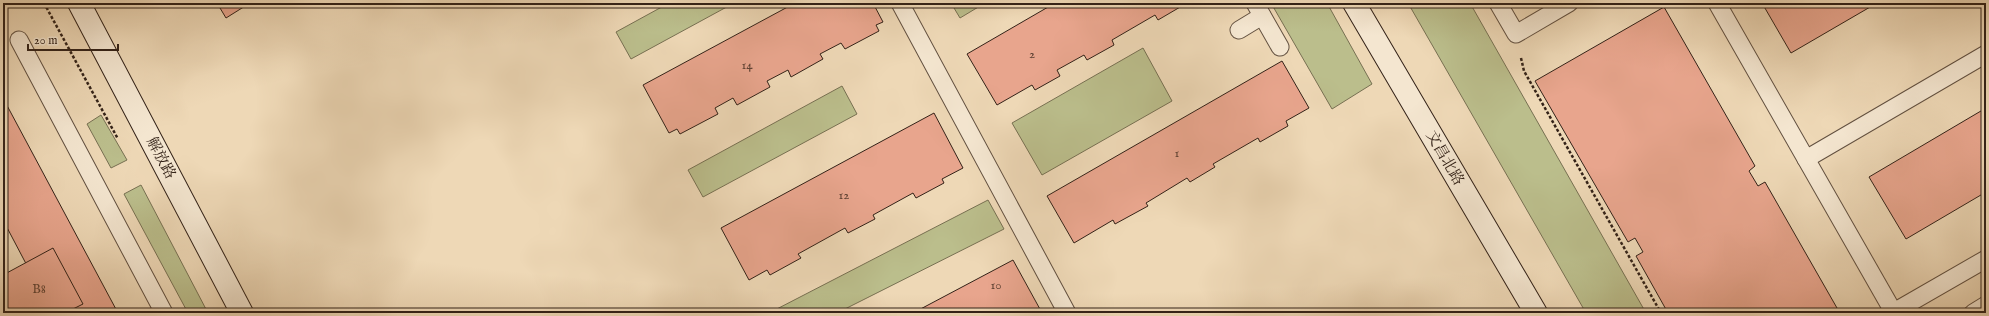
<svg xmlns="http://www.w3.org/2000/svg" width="1989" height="316" font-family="'IM FELL English','Noto Serif SC',serif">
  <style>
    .green { fill: #bbbe8c; stroke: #777052 }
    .building { fill: #e8a58d; stroke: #332218 }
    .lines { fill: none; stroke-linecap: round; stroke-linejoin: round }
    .lane-casing { stroke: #625040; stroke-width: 19 }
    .secondary-casing { stroke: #332218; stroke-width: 24 }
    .path { stroke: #332218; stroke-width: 2.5; stroke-dasharray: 3 2; stroke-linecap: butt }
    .lane { stroke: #f4e6d0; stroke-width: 17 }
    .secondary { stroke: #f4e6d0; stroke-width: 22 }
    .labels { text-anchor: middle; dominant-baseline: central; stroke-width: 4; stroke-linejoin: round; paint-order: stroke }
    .number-label { font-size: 13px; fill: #604335 }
    .street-label { font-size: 15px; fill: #332218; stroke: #f4e6d0 }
  </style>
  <rect width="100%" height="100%" fill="#eed8b6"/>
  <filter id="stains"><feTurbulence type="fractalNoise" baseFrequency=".005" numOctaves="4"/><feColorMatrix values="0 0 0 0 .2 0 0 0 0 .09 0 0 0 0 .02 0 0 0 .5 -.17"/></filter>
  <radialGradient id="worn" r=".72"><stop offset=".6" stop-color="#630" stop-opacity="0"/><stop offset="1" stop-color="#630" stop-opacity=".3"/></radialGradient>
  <g class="green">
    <polygon points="669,3 734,3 631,59 616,32"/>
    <polygon points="951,3 985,3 960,18"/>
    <polygon points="1271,3 1327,3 1372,84 1332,109"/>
    <polygon points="1408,3 1470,3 1646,313 1586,313"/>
    <polygon points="1143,48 1172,101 1042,175 1012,123"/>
    <polygon points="842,86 857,114 703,197 688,170"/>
    <polygon points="101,115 127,160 111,168 87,124"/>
    <polygon points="141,185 208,313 188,313 124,194"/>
    <polygon points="988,200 1004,229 837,313 771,312"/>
  </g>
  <g class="building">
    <polygon points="217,3 250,3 226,18"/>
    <polygon points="795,3 873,3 883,22 876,25 879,31 845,49 841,43 820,54 823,59 791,77 788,70 767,81 770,87 737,105 733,98 715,108 718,114 680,134 677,129 669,133 643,85"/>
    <polygon points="1055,3 1187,3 1158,20 1155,15 1112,40 1114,45 1087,60 1084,55 1057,70 1060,76 1035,90 1032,85 997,105 967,54"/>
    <polygon points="1762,3 1877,3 1791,53"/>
    <polygon points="1664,7 1755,166 1749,171 1758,186 1765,182 1837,308 1828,313 1668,313 1636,256 1643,252 1635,238 1628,242 1535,81"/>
    <polygon points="1282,61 1309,108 1286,121 1288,126 1260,142 1258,138 1213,164 1215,167 1190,182 1187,178 1146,203 1148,206 1115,224 1113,220 1074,243 1047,196"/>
    <polygon points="3,98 118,313 52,313 3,220"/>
    <polygon points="1986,108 1986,192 1906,239 1869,177"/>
    <polygon points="934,113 963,168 942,179 944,183 916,198 913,193 873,215 875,219 848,233 845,228 798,254 801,258 770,275 767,270 749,280 721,228"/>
    <polygon points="53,248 83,304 71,310 73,313 3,313 3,275"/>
    <polygon points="1013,260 1041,311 1035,313 913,313"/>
  </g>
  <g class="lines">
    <defs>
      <g id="lane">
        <polyline points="900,3 1067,313"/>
        <polyline points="1255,3 1280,47"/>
        <polyline points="1498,3 1516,34 1569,3"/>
        <polyline points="1717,3 1894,313"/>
        <polyline points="1239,30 1262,16"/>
        <polyline points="19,40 164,313"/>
        <polyline points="1806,159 1986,54"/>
        <polyline points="1892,313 1986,259"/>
        <polyline points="1973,313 1986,305"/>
      </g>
      <g id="secondary">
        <polyline points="79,3 242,313"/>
        <polyline points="1354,3 1536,313"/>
      </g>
    </defs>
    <use href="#lane" class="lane-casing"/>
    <use href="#secondary" class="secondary-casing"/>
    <g class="path">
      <polyline points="44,3 118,139"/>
      <polyline points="1521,58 1524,71 1661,313"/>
    </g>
    <use href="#lane" class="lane"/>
    <use href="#secondary" class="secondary"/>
  </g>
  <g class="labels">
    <g class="number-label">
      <text x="1032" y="54">2</text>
      <text x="747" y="65">14</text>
      <text x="1177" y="153">1</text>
      <text x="844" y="195">12</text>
      <text x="996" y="285">10</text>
      <text x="39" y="289">B8</text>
    </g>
    <g class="street-label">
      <text transform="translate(161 158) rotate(62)">解放路</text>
      <text transform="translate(1445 158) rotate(60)">文昌北路</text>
    </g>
  </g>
  <rect width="1989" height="316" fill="none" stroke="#eed8b6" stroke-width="16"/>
  <rect x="4" y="4" width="1981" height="308" fill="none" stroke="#332218" stroke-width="2"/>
  <rect x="8" y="8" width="1973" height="300" fill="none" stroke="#332218"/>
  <path d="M28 44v6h90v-6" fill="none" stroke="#332218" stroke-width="2"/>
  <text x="34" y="44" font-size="12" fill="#332218" stroke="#f4e6d0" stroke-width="3" paint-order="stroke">20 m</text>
  <rect width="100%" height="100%" filter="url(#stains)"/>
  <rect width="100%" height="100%" fill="url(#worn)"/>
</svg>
